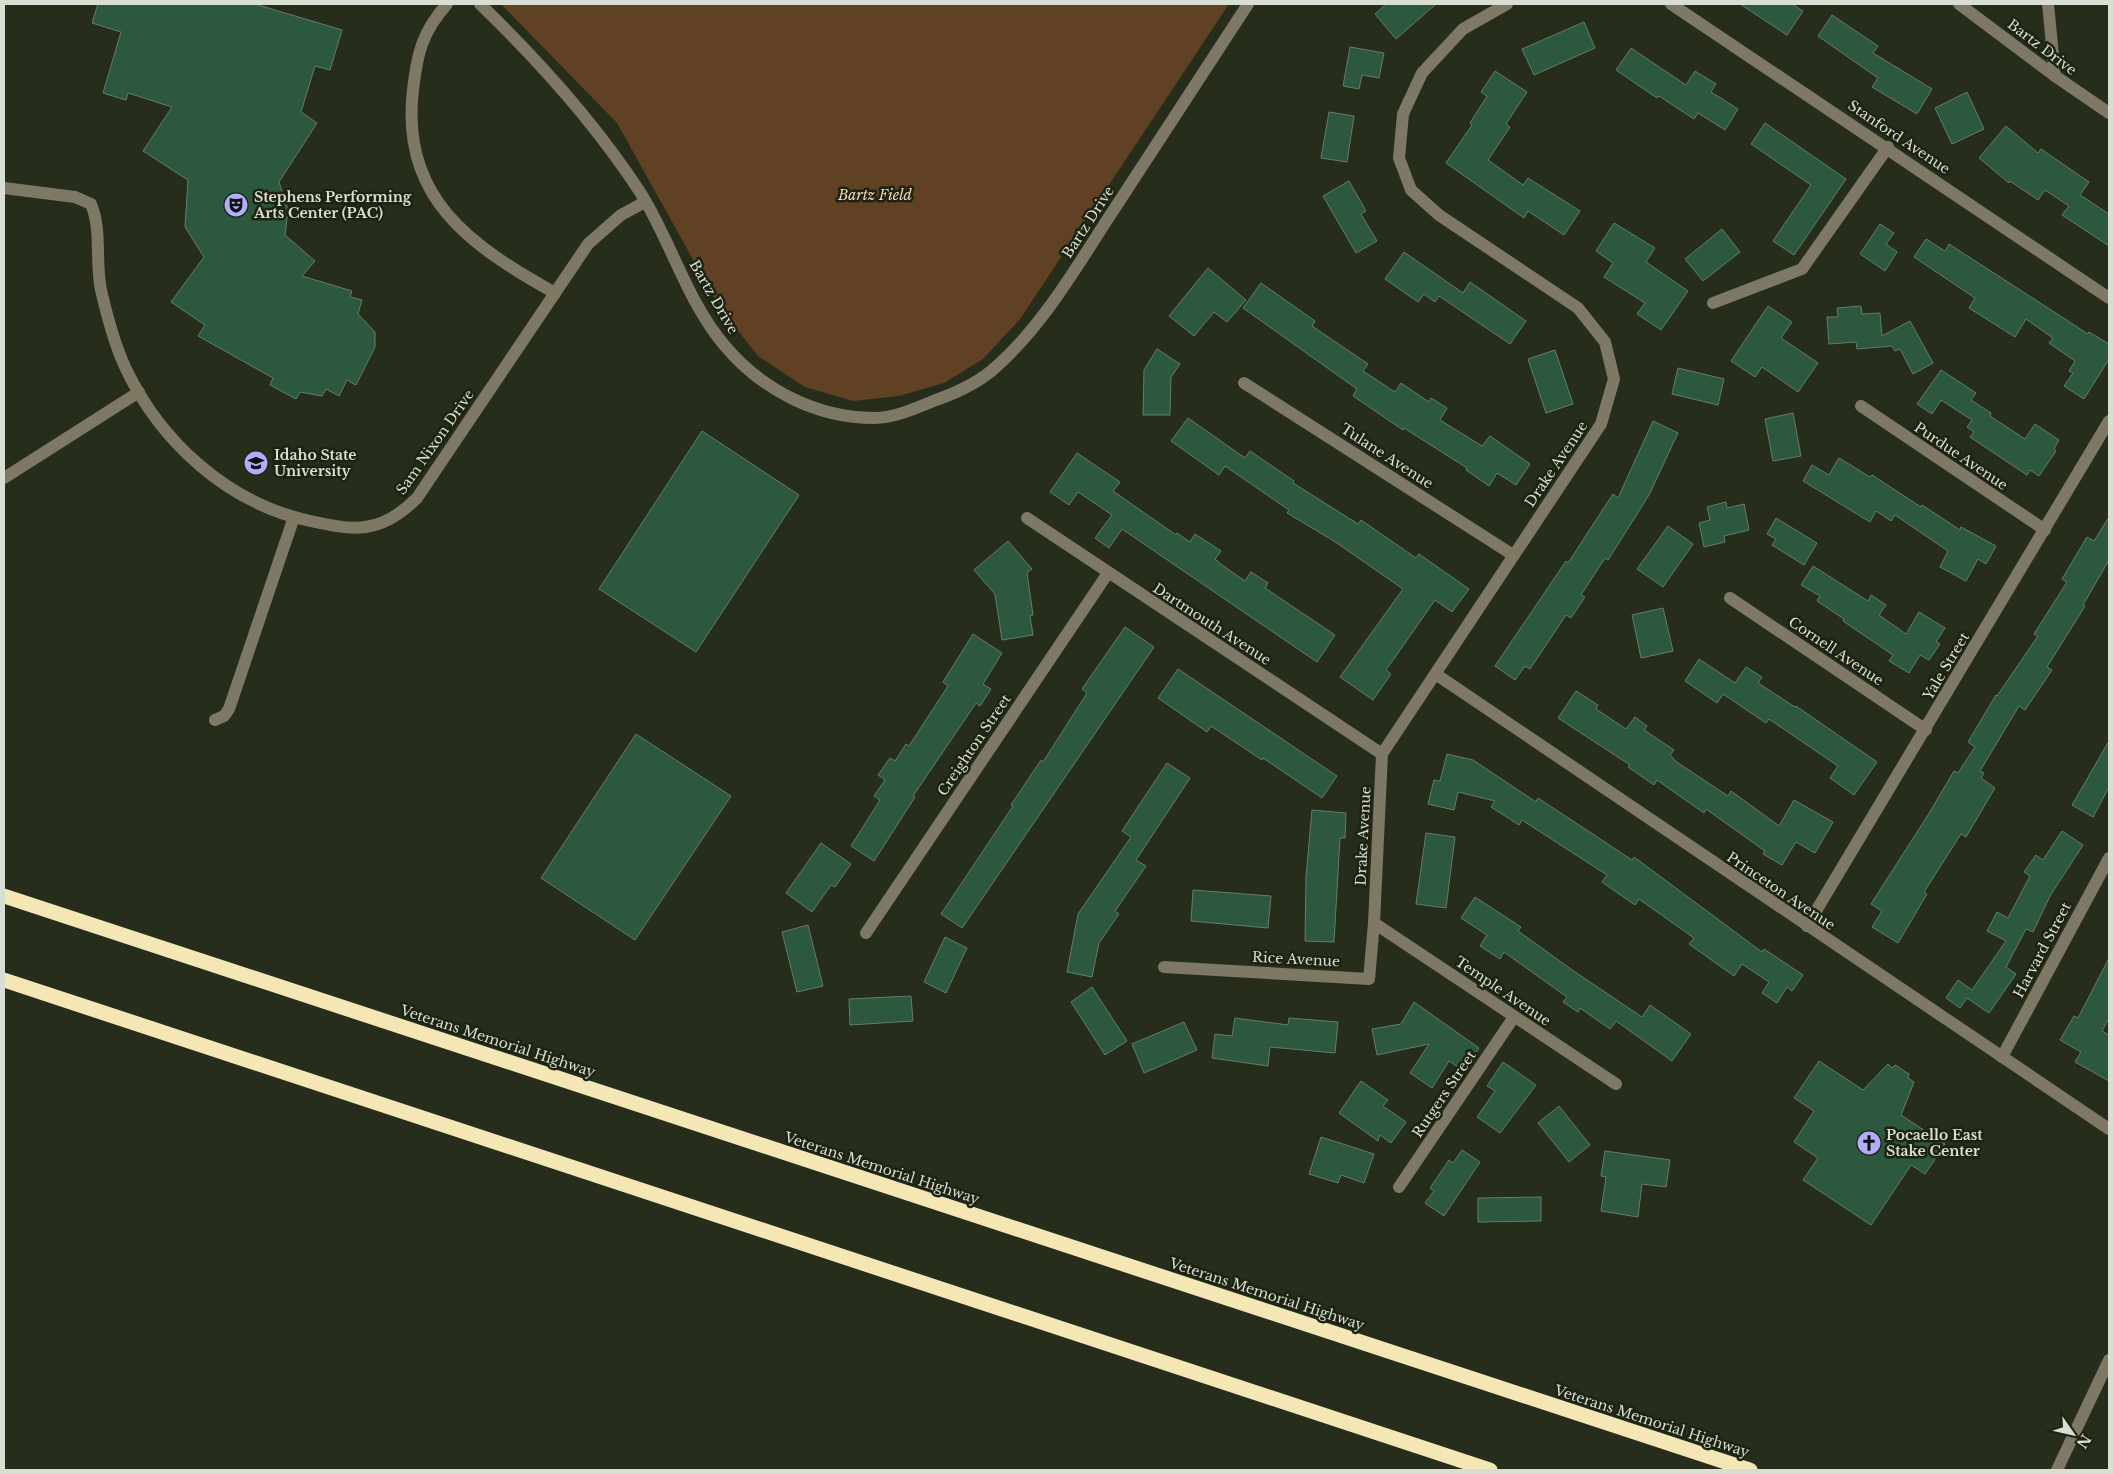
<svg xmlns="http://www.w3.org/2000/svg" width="2113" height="1474" font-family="'Libre Baskerville',serif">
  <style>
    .green { fill: #614124 }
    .building { fill: #2b583e; stroke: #667c6e }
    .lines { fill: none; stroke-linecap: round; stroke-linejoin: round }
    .minor { stroke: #7e7865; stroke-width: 12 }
    .highway { stroke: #f5e6b5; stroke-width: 15 }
    .labels { text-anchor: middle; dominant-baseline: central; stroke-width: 5; stroke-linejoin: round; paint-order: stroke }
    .street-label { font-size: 14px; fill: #d9ded2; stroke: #1d2311 }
    .park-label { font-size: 14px; font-style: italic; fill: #fdd9ba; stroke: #1d2311 }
    .poi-label { font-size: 14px; font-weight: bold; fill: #d9ded2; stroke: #1d2311; text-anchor: start }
  </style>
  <rect width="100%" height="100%" fill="#262d1a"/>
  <polygon class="green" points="501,4 1229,4 1020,319 983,359 944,383 899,396 853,401 805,387 758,356 720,308 617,123"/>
  <g class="building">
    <polygon points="98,4 255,4 342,30 330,70 315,66 301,112 317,123 279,182 288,210 285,235 315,261 302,276 352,291 350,297 362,300 358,314 375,332 375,347 356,385 347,380 339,396 326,389 322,396 300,392 296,399 270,385 273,378 198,336 205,325 171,302 204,257 185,227 188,180 143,151 172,107 128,93 126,100 103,93 121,32 92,23"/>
    <polygon points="1386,4 1436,4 1396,39 1375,14"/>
    <polygon points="1740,4 1792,4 1803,11 1787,35"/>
    <polygon points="1832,15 1878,46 1873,53 1932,89 1917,114 1872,87 1878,78 1818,36"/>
    <polygon points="1584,22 1595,48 1534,75 1522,49"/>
    <polygon points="1350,47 1384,53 1379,78 1362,75 1359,89 1343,86"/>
    <polygon points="1631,48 1686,85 1695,71 1716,84 1711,92 1738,109 1725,130 1698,113 1694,119 1659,96 1657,98 1616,70"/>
    <polygon points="1495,71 1527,92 1506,124 1510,127 1488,160 1523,185 1528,178 1580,211 1564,235 1528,211 1524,218 1446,163 1472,125 1470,123 1487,96 1481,92"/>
    <polygon points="1967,92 1984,129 1952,144 1935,108"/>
    <polygon points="1329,112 1354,116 1347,162 1321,158"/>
    <polygon points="1765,123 1846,179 1794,255 1773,241 1811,185 1751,144"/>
    <polygon points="2006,126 2038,153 2041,149 2089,182 2080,195 2109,214 2109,246 2062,215 2069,206 2045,190 2038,200 2010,181 2009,183 1979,158"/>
    <polygon points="1349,181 1366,211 1361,214 1377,241 1356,253 1323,196"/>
    <polygon points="1614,223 1655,248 1646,262 1688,291 1661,330 1637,314 1645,303 1604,277 1613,263 1596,251"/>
    <polygon points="1880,224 1894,233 1886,244 1897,252 1885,271 1860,254"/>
    <polygon points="1722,229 1740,252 1703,281 1685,259"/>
    <polygon points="1926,239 1945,251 1949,244 2088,334 2089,332 2109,344 2109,359 2084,399 2064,386 2073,373 2069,371 2075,361 2049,343 2053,338 2026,319 2015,337 1969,308 1975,298 1914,257"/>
    <polygon points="1404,252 1463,293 1470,282 1526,321 1510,344 1439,296 1435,302 1424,294 1418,302 1385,279"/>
    <polygon points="1208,268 1246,300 1227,322 1214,312 1194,336 1169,316"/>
    <polygon points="1261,283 1315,321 1312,326 1368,364 1363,371 1395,392 1401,383 1429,402 1431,398 1447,408 1440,420 1482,446 1490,436 1530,464 1516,485 1497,473 1489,486 1466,470 1467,468 1404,428 1403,430 1353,396 1357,389 1243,308"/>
    <polygon points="1768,306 1792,322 1781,338 1818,363 1798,392 1762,367 1755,377 1731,361"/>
    <polygon points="1861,306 1862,314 1880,313 1882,336 1910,321 1933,363 1913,374 1900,349 1895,351 1892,346 1857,349 1856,342 1829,344 1827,317 1838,317 1837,308"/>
    <polygon points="1157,349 1180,364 1171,377 1170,415 1143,415 1144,370"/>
    <polygon points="1555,350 1573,404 1546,413 1528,359"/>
    <polygon points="1678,368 1724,379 1718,405 1672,394"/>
    <polygon points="1941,370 1976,393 1971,400 1991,413 1990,416 2025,439 2035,424 2059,440 2054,449 2056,451 2039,476 2030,470 2027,475 1970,437 1974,432 1967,427 1972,420 1941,400 1932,414 1917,404"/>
    <polygon points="1793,413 1801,456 1773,461 1765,419"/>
    <polygon points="1188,418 1245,458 1250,451 1294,481 1293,483 1358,524 1361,520 1416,558 1419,554 1469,589 1452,612 1435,600 1386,670 1391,674 1373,700 1340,677 1403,589 1334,541 1287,513 1289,510 1225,466 1219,475 1171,441"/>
    <polygon points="1653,421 1678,433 1649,495 1608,560 1605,558 1581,595 1585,597 1571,618 1566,615 1530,669 1525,666 1515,680 1495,666 1566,561 1568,563 1613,494 1618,498"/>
    <polygon points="702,431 799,495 696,652 599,589"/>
    <polygon points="1077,453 1120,482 1113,491 1176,535 1177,533 1190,542 1195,534 1221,551 1215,559 1222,565 1245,581 1251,572 1268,583 1265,588 1335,635 1317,662 1122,529 1109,548 1095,538 1112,515 1078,492 1069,505 1050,492"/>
    <polygon points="1839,458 1870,477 1872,475 1921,507 1922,505 1960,530 1961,527 1996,546 1986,564 1978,559 1966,581 1940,567 1948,551 1895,515 1891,521 1876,511 1870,522 1803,481 1812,465 1829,475"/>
    <polygon points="1726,502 1727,508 1744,504 1749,530 1724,536 1725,542 1704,547 1699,523 1710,520 1707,507"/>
    <polygon points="2109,517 2109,560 2083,605 2085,606 2047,667 2052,670 2025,710 2019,706 1980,771 1984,773 1981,778 1995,788 1966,837 1961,834 1924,892 1927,894 1898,943 1872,927 1882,911 1871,904 1928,815 1954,771 1958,773 1975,747 1968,742 1996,695 1997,696 2038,636 2034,634 2067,582 2062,579 2087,537 2094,541"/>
    <polygon points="1776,518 1817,543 1804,565 1772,545 1776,539 1767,534"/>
    <polygon points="1668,526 1693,544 1663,587 1637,569"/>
    <polygon points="1008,541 1032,569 1027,573 1033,615 1030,616 1033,635 1002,640 995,594 974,570"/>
    <polygon points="1813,566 1868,601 1871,595 1886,605 1879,615 1906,634 1919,612 1945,628 1936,642 1940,644 1929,660 1920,655 1909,673 1889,661 1893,655 1843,621 1844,619 1817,601 1820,596 1801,585"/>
    <polygon points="1663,608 1673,651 1641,658 1632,615"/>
    <polygon points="1125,627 1154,647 962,928 941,914 1013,806 1011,805 1041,760 1043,762 1087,693 1082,689"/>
    <polygon points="973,634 1002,653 983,684 991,689 980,706 976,703 913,796 915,797 874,861 851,846 880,800 874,796 885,780 878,775 890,758 895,761 906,744 909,746 948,686 943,682"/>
    <polygon points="1699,659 1735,683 1746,667 1762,677 1758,683 1795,707 1796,706 1877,762 1854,795 1830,778 1838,766 1769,719 1766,723 1723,694 1717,703 1685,681"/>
    <polygon points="1178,669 1337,776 1322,798 1263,758 1262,760 1211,726 1207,732 1158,698"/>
    <polygon points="1576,691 1598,705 1596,709 1626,729 1635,717 1647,726 1644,730 1674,750 1670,755 1678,763 1728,796 1731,791 1779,826 1794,800 1833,822 1815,853 1796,842 1782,865 1763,854 1765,851 1706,809 1704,813 1657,780 1654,785 1628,767 1630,765 1558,718"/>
    <polygon points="636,734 731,796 635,940 541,878"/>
    <polygon points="2109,741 2109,787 2093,817 2072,805"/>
    <polygon points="1447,754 1473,760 1536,802 1538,798 1632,860 1634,857 1762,952 1764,949 1803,975 1792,991 1787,987 1777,1003 1762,993 1769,982 1742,964 1734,976 1689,944 1694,938 1639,899 1635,905 1602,882 1607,875 1522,820 1519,825 1491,807 1495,801 1458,792 1454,810 1428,804 1434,780 1440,781"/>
    <polygon points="1167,763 1190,778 1136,860 1146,866 1115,911 1119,914 1099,943 1092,977 1067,972 1078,914 1131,837 1122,831"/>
    <polygon points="1312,810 1346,813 1345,838 1340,838 1334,942 1305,941 1306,877"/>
    <polygon points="2062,831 2083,845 2050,896 2033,932 2026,929 2006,967 2016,974 1989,1013 1967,998 1960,1008 1946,998 1958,980 1972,990 2006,941 1987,931 1997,912 2008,918 2030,876 2024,872 2036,855 2043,860"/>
    <polygon points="1426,833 1455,837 1446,908 1416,904"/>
    <polygon points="821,843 851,864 835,887 831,885 812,912 786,893"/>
    <polygon points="1193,890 1271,896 1268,928 1191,921"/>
    <polygon points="1475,897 1521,927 1518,931 1575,972 1642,1017 1650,1005 1691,1034 1672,1061 1616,1021 1610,1029 1580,1008 1578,1012 1563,1002 1567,997 1504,952 1500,959 1480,946 1487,935 1461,918"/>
    <polygon points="808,925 823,986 797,992 782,932"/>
    <polygon points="945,937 967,948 946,993 924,982"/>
    <polygon points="2109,958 2109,1018 2102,1031 2109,1035 2109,1081 2075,1062 2081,1052 2060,1040 2074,1016 2078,1018"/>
    <polygon points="1092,987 1127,1041 1105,1055 1071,1002"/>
    <polygon points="911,996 913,1021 850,1025 849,999"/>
    <polygon points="1414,1002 1479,1048 1464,1071 1449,1061 1432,1088 1410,1073 1429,1044 1377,1055 1372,1029 1401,1024"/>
    <polygon points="1235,1018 1288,1025 1289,1018 1338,1022 1335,1053 1270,1047 1268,1066 1212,1058 1215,1034 1232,1036"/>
    <polygon points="1184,1022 1197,1050 1144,1073 1132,1044"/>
    <polygon points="1819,1061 1863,1090 1888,1064 1892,1068 1895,1065 1909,1074 1908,1078 1914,1082 1901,1115 1945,1144 1925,1174 1911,1165 1871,1225 1803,1180 1818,1158 1794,1142 1814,1111 1794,1098"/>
    <polygon points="1503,1062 1536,1085 1500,1133 1477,1117 1495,1091 1487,1086"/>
    <polygon points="1361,1081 1388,1100 1383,1106 1406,1122 1391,1143 1380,1135 1378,1141 1339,1113"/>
    <polygon points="1559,1106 1590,1145 1569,1162 1538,1123"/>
    <polygon points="1321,1137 1374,1154 1364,1183 1341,1175 1338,1183 1309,1174"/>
    <polygon points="1462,1150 1480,1162 1444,1216 1425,1203 1434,1191 1430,1188 1449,1160 1453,1163"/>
    <polygon points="1605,1151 1670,1160 1666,1187 1642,1184 1638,1217 1601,1211 1606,1177 1601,1176"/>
    <polygon points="1541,1197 1541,1221 1478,1222 1478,1198"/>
  </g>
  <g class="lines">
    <g class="minor">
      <path d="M 447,4 C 422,32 417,54 413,90 C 400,198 471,246 555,293"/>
      <path d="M 480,4 C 539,61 595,123 640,192 C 671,241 687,302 725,346 C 762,390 817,418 874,418 C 894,418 917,408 936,400 C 956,393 981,381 997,366 C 1045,323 1078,264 1113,211 C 1158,142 1203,73 1248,4"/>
      <polyline points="1671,4 2109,298"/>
      <polyline points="1959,4 2055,76 2109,113"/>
      <polyline points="2048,4 2055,76"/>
      <path d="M 4,188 L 75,197 L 91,204 C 102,230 95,261 101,290 C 107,316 114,344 126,369 C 161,442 227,502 306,520 C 354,531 380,535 417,498 L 588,244 L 621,215 L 645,202"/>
      <polyline points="1713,303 1802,269 1888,147"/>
      <polyline points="1244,383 1513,555"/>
      <polyline points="1861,406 2045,530"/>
      <polyline points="4,478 139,392"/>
      <polyline points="1027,518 1382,754"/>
      <polyline points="1730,598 1926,730"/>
      <polyline points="1437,675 2109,1129"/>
      <polyline points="215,720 224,716 229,709 294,517"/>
      <polyline points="1374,923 1616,1084"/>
      <polyline points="1807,926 2109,421"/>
      <polyline points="866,933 1108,573"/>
      <polyline points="1164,967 1369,979 1374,923 1382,754 1601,424 1614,379 1605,342 1578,308 1439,215 1411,190 1399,158 1403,114 1422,73 1463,29 1507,4"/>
      <polyline points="2002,1057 2109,858"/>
      <polyline points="1399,1187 1514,1017"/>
      <polyline points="2057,1470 2109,1360"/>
    </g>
    <g class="highway">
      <polyline points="4,896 1750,1470"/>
      <polyline points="4,980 1490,1470"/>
    </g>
  </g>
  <defs>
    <symbol id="theatre-disc" viewBox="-11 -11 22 22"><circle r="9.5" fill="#afaefa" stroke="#1d2311"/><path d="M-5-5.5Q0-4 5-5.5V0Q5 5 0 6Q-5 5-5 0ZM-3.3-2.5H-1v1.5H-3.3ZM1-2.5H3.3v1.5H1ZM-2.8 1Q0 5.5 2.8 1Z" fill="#111"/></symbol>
    <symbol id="university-disc" viewBox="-11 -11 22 22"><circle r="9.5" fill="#afaefa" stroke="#1d2311"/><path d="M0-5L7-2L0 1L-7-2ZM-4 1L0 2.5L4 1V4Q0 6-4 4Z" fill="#111"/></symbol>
    <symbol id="church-disc" viewBox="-11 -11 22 22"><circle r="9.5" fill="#afaefa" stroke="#1d2311"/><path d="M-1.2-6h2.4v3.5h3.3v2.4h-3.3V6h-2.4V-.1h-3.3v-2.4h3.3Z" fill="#111"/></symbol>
  </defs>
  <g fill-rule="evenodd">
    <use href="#theatre-disc" x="222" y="191" width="28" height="28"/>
    <use href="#university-disc" x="242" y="449" width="28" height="28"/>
    <use href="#church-disc" x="1855" y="1129" width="28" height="28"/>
  </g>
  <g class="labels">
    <g class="street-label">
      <text transform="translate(2042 47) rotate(37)">Bartz Drive</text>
      <text transform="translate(1899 137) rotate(34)">Stanford Avenue</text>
      <text transform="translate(1088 222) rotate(-57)">Bartz Drive</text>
      <text transform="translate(714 297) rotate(60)">Bartz Drive</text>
      <text transform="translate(435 442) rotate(-55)">Sam Nixon Drive</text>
      <text transform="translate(1387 456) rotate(33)">Tulane Avenue</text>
      <text transform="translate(1961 456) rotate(34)">Purdue Avenue</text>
      <text transform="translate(1556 464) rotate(-56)">Drake Avenue</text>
      <text transform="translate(1212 624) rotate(33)">Dartmouth Avenue</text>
      <text transform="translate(1836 651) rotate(34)">Cornell Avenue</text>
      <text transform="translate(1946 666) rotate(-59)">Yale Street</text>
      <text transform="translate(974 745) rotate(-56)">Creighton Street</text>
      <text transform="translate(1363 836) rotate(-87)">Drake Avenue</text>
      <text transform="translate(1781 891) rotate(34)">Princeton Avenue</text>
      <text transform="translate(2042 950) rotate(-62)">Harvard Street</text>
      <text transform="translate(1296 959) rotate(3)">Rice Avenue</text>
      <text transform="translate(1503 991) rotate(34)">Temple Avenue</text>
      <text transform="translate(498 1041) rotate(18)">Veterans Memorial Highway</text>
      <text transform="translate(1444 1094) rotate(-56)">Rutgers Street</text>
      <text transform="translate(882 1168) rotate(18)">Veterans Memorial Highway</text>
      <text transform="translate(1267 1294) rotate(18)">Veterans Memorial Highway</text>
      <text transform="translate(1652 1421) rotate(18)">Veterans Memorial Highway</text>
    </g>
    <g class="park-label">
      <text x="875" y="195">Bartz Field</text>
    </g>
    <g class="poi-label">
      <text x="254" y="197">Stephens Performing<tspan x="254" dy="16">Arts Center (PAC)</tspan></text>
      <text x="274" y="455">Idaho State<tspan x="274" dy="16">University</tspan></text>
      <text x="1886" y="1135">Pocaello East<tspan x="1886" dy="16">Stake Center</tspan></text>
    </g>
  </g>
  <rect width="2113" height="1474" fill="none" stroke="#d9ded2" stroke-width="10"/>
  <g transform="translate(2073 1434) rotate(124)" stroke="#1d2311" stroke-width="4" paint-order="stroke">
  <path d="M0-4L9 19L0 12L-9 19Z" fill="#d9ded2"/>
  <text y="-8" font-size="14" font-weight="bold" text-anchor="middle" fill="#d9ded2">N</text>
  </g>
</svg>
